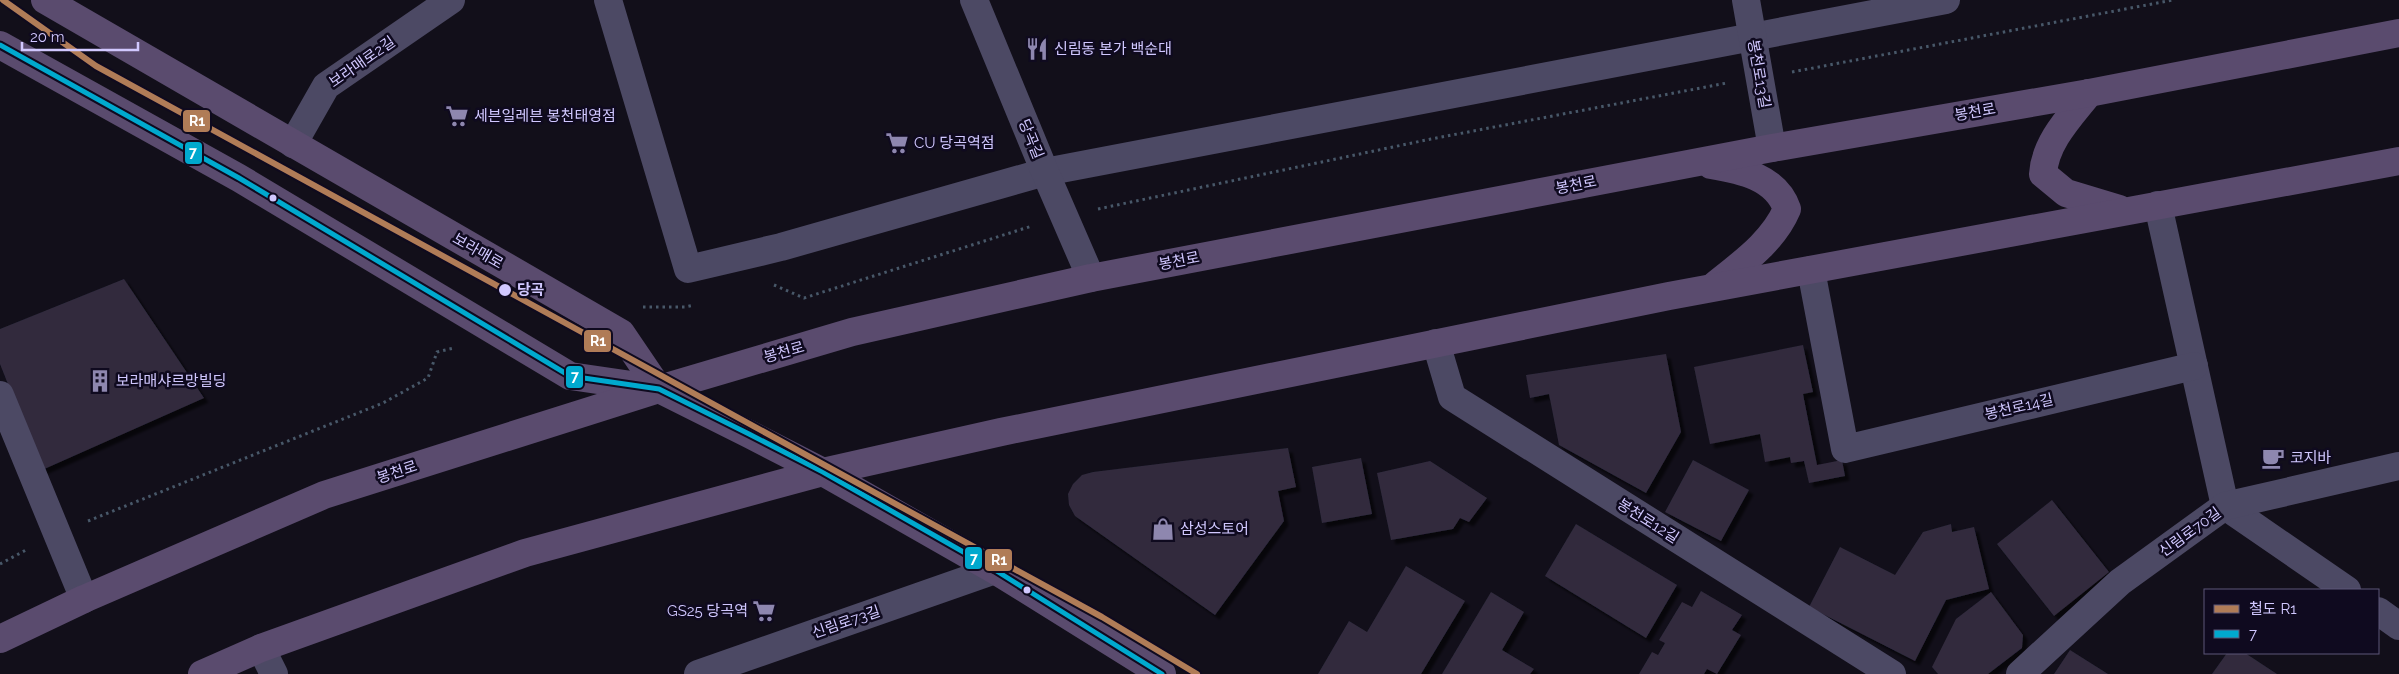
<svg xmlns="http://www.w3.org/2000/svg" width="2399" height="674" font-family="Raleway,'Noto Sans KR',sans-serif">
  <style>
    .building { fill: #302b3e; filter: url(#shadow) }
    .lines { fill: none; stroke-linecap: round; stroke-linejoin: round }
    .path { stroke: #485869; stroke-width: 3; stroke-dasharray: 2.5 4; stroke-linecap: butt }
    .minor { stroke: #4c4964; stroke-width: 28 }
    .major { stroke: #5a4b6e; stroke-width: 28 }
    .bus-1-casing { stroke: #0f0a1f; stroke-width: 9 }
    .bus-1 { stroke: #00a9ce; stroke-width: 5 }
    .rail-1-casing { stroke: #0f0a1f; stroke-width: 10 }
    .rail-1 { stroke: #b07c57; stroke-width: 6 }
    .bus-dot { fill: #d1c8ff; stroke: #0f0a1f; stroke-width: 2 }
    .labels { text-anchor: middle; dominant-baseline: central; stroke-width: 5; stroke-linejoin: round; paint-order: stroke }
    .poi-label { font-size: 15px; fill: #d1c8ff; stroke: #0f0a1f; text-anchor: start }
    .street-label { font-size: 15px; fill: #d1c8ff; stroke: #0f0a1f }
    .stop-label { font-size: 15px; font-weight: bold; fill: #d1c8ff; stroke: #0f0a1f; text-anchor: start }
    .line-badge { stroke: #0f0a1f; stroke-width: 2 }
    .badge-label { font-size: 14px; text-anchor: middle; font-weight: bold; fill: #fff }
  </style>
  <defs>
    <filter id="shadow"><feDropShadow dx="4.5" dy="4.5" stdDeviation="1" flood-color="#0009"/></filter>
  </defs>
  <rect width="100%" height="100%" fill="#120f1a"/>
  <g class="building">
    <polygon points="124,279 204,398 42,470 0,364 0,329"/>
    <polygon points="1803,345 1813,392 1803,394 1817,465 1842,460 1845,476 1809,483 1804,461 1791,463 1790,457 1765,462 1760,434 1710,444 1694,367"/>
    <polygon points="1666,354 1681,432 1646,493 1559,445 1549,394 1530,398 1526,375"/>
    <polygon points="1288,448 1296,487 1278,491 1284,521 1215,615 1075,516 1069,505 1068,494 1073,484 1082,475 1093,472"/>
    <polygon points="1361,458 1372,514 1322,523 1312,467"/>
    <polygon points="1693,460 1749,490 1721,541 1665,512"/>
    <polygon points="1430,461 1487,498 1469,522 1460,518 1453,529 1391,540 1377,473"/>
    <polygon points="2052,500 2109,572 2054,616 1997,544"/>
    <polygon points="1576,524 1677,585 1646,638 1545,576"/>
    <polygon points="1951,524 1952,532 1974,527 1989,589 1946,600 1915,661 1809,607 1840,547 1895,575 1923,532"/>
    <polygon points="1406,566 1465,601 1421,674 1318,674 1349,621 1367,632"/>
    <polygon points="1701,591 1742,615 1732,630 1741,635 1717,674 1707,669 1704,674 1639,674 1652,652 1658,655 1665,643 1659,640 1682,602 1692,607"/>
    <polygon points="1491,592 1524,612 1502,650 1534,669 1530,674 1442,674"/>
    <polygon points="1991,592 2023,635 2022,648 1988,674 1938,674 1932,667 1956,619"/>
    <polygon points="2070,650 2108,674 2054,674"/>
    <polygon points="2227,653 2245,653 2277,674 2212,674"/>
  </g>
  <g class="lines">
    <g class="path">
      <polyline points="1792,72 2173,0"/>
      <polyline points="1098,209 1431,139 1727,83"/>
      <polyline points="774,285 804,298 1032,226"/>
      <polyline points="643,307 685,307 694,305"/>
      <polyline points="88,521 383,403 428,378 437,352 454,348"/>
      <polyline points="0,564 26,550"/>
    </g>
    <g class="minor">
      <polyline points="608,0 688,269 781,247 1045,172 1946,0"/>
      <polyline points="974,0 1045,172 1091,278"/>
      <polyline points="1746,0 1772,148"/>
      <polyline points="293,144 326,86 451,0"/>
      <polyline points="2158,205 2225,506 2347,590"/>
      <polyline points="1811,270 1845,449 2194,366"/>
      <polyline points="1436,343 1452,397 1892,674"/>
      <polyline points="0,395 84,599"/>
      <polyline points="2378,611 2399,626"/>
      <polyline points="261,648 274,674"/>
      <polyline points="698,674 995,570"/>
      <polyline points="2020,674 2120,582 2225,506 2399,466"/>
    </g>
    <g class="major">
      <polyline points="45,0 621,333 659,389"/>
      <polyline points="0,45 239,178 570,376 659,389 749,434 823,472 995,570 1162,674"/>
      <path d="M 2089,93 C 2070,117 2045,142 2043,174 L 2066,193 L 2119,209"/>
      <path d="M 1711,165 C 1741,170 1776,177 1787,209 C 1773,242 1741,264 1714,286"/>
      <polyline points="0,639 84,599 324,495 659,389 852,332 1091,278 1772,148 2089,93 2399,33"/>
      <polyline points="202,674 261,648 525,553 823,472 1001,432 1669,296 2399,161"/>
    </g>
    <defs>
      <polyline id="bus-1" points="0,45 239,178 570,376 659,389 749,434 823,472 995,570 1162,674"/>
    </defs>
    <use href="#bus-1" class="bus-1-casing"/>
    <use href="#bus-1" class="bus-1"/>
    <defs>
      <polyline id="rail-1" points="3,0 96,66 1102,617 1197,674"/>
    </defs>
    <use href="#rail-1" class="rail-1-casing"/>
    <use href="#rail-1" class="rail-1"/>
  </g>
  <defs>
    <symbol id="restaurant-bare" viewBox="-9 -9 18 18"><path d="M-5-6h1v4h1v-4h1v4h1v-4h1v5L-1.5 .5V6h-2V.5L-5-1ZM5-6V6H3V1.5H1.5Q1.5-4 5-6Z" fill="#8e87af" stroke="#0f0a1f" stroke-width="2.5" paint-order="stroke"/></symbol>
    <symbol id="supermarket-bare" viewBox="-9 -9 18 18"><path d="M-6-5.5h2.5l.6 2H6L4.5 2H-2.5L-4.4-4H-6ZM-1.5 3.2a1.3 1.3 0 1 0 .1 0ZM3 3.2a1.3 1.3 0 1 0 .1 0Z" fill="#8e87af" stroke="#0f0a1f" stroke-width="2.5" paint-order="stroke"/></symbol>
    <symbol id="building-bare" viewBox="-9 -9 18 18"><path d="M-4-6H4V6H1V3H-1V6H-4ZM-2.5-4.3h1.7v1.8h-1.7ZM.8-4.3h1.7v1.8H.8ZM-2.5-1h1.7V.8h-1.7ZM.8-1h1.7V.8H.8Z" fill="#8e87af" stroke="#0f0a1f" stroke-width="2.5" paint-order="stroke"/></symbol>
    <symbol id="cafe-bare" viewBox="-9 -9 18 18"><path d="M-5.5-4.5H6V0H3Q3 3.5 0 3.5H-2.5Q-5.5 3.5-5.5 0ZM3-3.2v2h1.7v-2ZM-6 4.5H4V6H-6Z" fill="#8e87af" stroke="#0f0a1f" stroke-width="2.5" paint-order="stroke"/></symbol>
    <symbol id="shop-bare" viewBox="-9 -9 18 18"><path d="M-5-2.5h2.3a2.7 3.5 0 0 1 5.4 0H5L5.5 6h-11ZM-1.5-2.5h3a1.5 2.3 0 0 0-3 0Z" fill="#8e87af" stroke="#0f0a1f" stroke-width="2.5" paint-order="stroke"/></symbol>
  </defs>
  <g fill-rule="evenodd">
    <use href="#restaurant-bare" x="1021" y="33" width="32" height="32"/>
    <use href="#supermarket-bare" x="441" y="100" width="32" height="32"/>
    <use href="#supermarket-bare" x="881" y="127" width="32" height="32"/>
    <use href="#building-bare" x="84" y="365" width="32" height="32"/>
    <use href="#cafe-bare" x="2257" y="442" width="32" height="32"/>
    <use href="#shop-bare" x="1147" y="513" width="32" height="32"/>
    <use href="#supermarket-bare" x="748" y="595" width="32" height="32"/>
  </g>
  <g class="bus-dot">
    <circle cx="273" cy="198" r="4.5"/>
    <circle cx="505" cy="290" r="7"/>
    <circle cx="1027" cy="590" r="4.5"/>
  </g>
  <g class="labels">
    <g class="poi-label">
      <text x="1054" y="49">신림동 본가 백순대</text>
      <text x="474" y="116">세븐일레븐 봉천태영점</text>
      <text x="914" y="143">CU 당곡역점</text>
      <text x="116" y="381">보라매샤르망빌딩</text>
      <text x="2290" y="458">코지바</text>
      <text x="1180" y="529">삼성스토어</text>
      <text x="748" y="611" text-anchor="end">GS25 당곡역</text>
    </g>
    <g class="street-label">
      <text transform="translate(362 62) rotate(-35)">보라매로2길</text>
      <text transform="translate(1759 74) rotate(80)">봉천로13길</text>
      <text transform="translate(1975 112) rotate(-10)">봉천로</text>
      <text transform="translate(1031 139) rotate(68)">당곡길</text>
      <text transform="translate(1576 185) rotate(-11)">봉천로</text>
      <text transform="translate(478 251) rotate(30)">보라매로</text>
      <text transform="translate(1179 261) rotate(-11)">봉천로</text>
      <text transform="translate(784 352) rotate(-16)">봉천로</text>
      <text transform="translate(2019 407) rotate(-13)">봉천로14길</text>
      <text transform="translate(397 472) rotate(-18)">봉천로</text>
      <text transform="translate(1648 521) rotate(32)">봉천로12길</text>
      <text transform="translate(2190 532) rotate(-36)">신림로70길</text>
      <text transform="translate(846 622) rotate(-19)">신림로73길</text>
    </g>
    <g class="stop-label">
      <text x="517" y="290">당곡</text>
    </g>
  </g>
  <g class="line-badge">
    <rect x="182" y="109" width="29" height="24" rx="5" fill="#b07c57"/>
    <rect x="184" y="141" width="19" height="24" rx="5" fill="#00a9ce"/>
    <rect x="583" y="329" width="29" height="24" rx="5" fill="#b07c57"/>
    <rect x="565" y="365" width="19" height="24" rx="5" fill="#00a9ce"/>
    <rect x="964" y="546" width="19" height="24" rx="5" fill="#00a9ce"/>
    <rect x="984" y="548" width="29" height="24" rx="5" fill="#b07c57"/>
  </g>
  <g class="badge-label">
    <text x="197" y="126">R1</text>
    <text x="193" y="157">7</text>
    <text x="598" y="346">R1</text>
    <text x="575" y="381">7</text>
    <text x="974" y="563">7</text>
    <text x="999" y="565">R1</text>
  </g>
  <rect x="2204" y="589" width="175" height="65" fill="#0f0a1f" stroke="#5d5679"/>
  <rect x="2214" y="605" width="25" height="8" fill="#b07c57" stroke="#5d5679"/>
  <text x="2249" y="614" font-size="15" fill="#d1c8ff">철도 R1</text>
  <rect x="2214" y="630" width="25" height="8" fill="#00a9ce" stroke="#5d5679"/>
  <text x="2249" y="639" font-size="15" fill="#d1c8ff">7</text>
  <path d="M22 42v8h116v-8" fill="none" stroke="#d1c8ff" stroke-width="2.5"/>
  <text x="30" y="42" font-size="15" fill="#d1c8ff" stroke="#0f0a1f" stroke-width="4" paint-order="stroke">20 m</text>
</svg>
